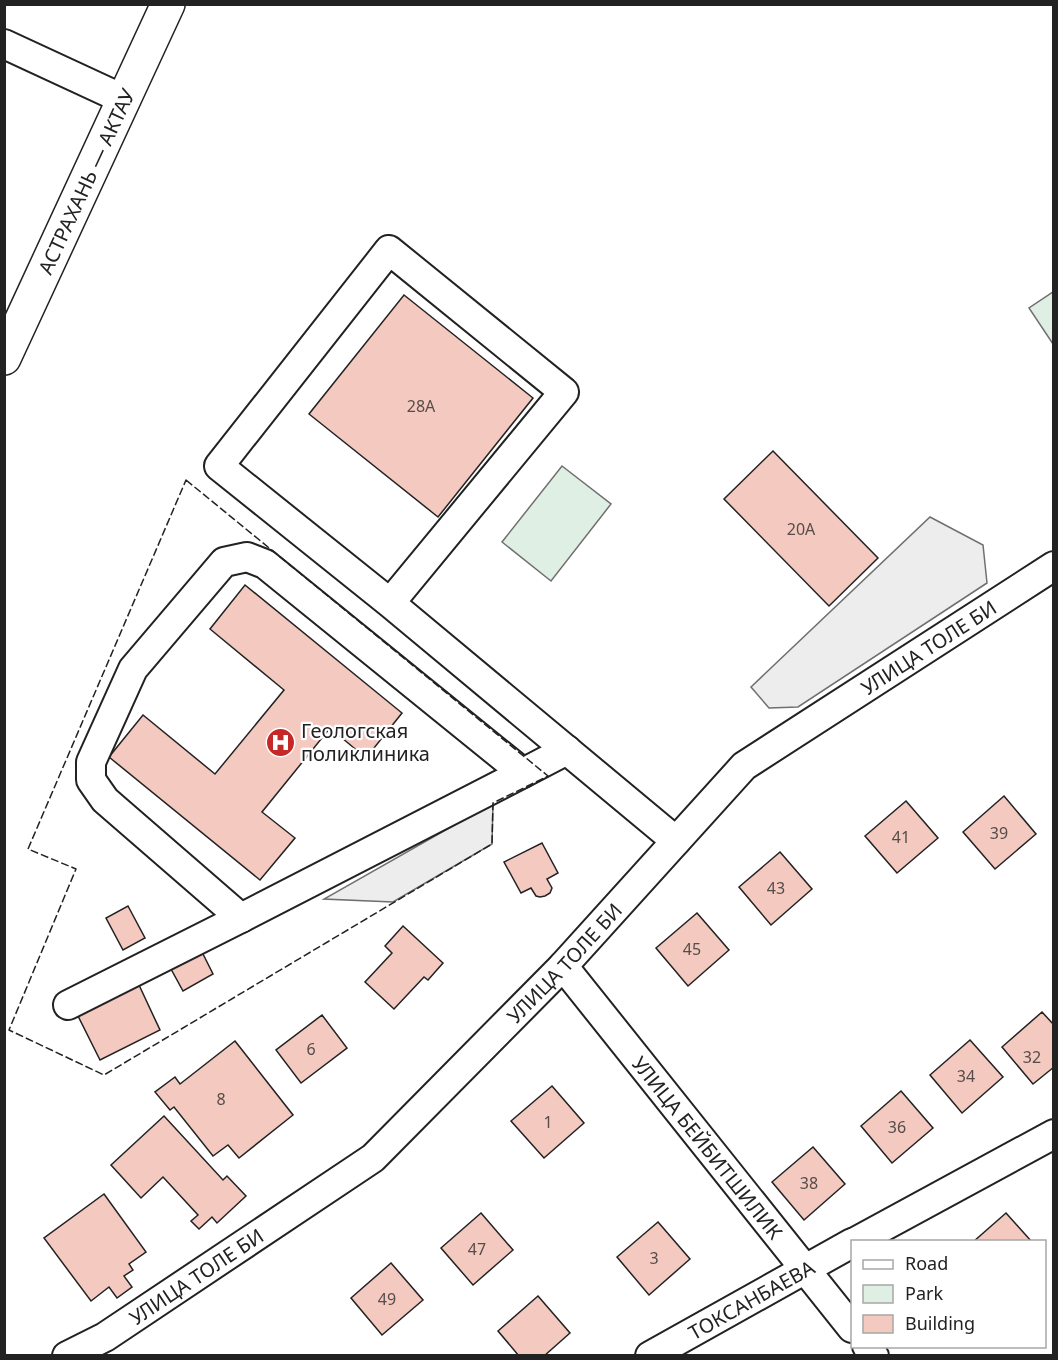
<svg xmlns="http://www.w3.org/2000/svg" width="1058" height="1360" font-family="'Noto Sans',sans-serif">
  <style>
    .green { fill: #e0efe3; stroke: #6f6f6f; stroke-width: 1.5 }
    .parking { fill: #ededed; stroke: #6f6f6f; stroke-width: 1.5 }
    .building { fill: #f3c9c0; stroke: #222; stroke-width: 1.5 }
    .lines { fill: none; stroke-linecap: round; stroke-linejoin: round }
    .minor-casing { stroke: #222; stroke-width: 32 }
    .highway-casing { stroke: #222; stroke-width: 36 }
    .minor { stroke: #fff; stroke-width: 28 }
    .highway { stroke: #fff; stroke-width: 33 }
    .fence { stroke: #222; stroke-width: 1.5; stroke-dasharray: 8 3; stroke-linecap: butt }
    .labels { text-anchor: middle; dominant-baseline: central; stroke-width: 4.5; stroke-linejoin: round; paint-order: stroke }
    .number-label { font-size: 16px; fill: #564c4a }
    .street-label { font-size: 20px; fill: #222; stroke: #fff }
    .poi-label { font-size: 20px; fill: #222; stroke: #fff; text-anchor: start }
  </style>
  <rect width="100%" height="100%" fill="#fff"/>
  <g class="green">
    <polygon points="1053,292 1053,344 1029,308"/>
    <polygon points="562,466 611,504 551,581 502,542"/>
  </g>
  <g class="parking">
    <polygon points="930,517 983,545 987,583 798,707 769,708 751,687"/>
    <polygon points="493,803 492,844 393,902 324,899"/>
  </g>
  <g class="building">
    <polygon points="404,295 533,398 438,517 309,414"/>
    <polygon points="773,451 878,558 829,606 724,499"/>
    <polygon points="245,585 402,713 366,758 330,728 262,812 295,838 260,880 109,757 143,715 215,774 284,690 210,629"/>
    <polygon points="1004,796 1036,834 995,869 963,832"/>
    <polygon points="906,801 938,838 897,873 865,836"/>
    <polygon points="542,843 558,873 547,879 552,888 550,893 545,896 540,897 536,896 531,888 521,893 504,862"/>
    <polygon points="780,852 812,889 771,925 739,887"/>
    <polygon points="128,906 145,938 123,950 106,918"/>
    <polygon points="697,913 729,950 688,986 656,948"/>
    <polygon points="403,926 443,963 428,980 424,977 394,1009 365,982 392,953 385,946"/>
    <polygon points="202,952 213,974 183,991 171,969"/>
    <polygon points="139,985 160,1030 100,1060 78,1016"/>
    <polygon points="1042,1012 1054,1025 1054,1067 1033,1084 1002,1047"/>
    <polygon points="322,1015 347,1048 301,1083 276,1050"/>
    <polygon points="970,1040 1003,1077 962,1113 930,1075"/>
    <polygon points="235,1041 293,1115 239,1158 228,1145 213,1156 174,1107 170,1110 155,1092 175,1077 180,1084"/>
    <polygon points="552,1086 584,1123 544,1158 511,1121"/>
    <polygon points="901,1091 933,1128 892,1163 861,1126"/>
    <polygon points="164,1116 223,1180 227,1176 246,1196 217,1223 212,1217 199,1229 191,1221 198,1215 163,1177 141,1198 111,1165"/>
    <polygon points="813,1147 845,1184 804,1220 772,1182"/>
    <polygon points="104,1194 146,1252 129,1264 133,1270 124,1276 132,1287 117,1298 109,1287 91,1301 44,1238"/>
    <polygon points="481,1213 513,1250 473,1285 441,1248"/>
    <polygon points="1006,1213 1032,1242 973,1242"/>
    <polygon points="658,1222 690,1259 649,1295 617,1257"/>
    <polygon points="391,1263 423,1300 382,1335 351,1298"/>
    <polygon points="538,1296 570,1333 544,1356 519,1356 498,1331"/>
  </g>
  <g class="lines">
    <defs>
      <g id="minor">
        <polyline points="4,44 125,100"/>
        <polyline points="390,603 564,392 389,250 219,466 390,603 676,841"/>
        <polyline points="241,918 105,800 91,780 91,762 133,669 224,562 247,557 265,564 523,773"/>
        <path id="s1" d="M 563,966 L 852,1328"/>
        <polyline points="68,1005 241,918 523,773 567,750"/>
        <polyline points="855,1242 1054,1134"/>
        <polyline points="867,1346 874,1356"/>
        <path id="s2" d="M 67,1356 L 105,1337 L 373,1158 L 563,966 L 744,766 L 1054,566"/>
        <path id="s3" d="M 650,1356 L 852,1243"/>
      </g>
      <g id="highway">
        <path id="s4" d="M 4,358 L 168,4"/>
      </g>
    </defs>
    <use href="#minor" class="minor-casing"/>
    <use href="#highway" class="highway-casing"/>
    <use href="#minor" class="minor"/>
    <use href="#highway" class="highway"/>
    <polygon class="fence" points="186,480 548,776 493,803 492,844 104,1075 9,1030 76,869 28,849"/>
  </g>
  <defs>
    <symbol id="hospital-disc" viewBox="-11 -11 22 22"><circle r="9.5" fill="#c62828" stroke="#fff"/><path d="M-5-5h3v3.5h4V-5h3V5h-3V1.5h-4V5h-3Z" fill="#fff"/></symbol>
  </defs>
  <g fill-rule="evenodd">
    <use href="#hospital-disc" x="264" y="726" width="33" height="33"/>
  </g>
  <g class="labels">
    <g class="number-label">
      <text x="421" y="406">28А</text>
      <text x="801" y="529">20А</text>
      <text x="999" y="833">39</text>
      <text x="901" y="837">41</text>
      <text x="776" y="888">43</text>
      <text x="692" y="949">45</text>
      <text x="311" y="1049">6</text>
      <text x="1032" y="1057">32</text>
      <text x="966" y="1076">34</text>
      <text x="221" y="1099">8</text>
      <text x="548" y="1122">1</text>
      <text x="897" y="1127">36</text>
      <text x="809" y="1183">38</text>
      <text x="477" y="1249">47</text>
      <text x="654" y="1258">3</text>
      <text x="387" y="1299">49</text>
    </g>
    <g class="street-label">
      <text stroke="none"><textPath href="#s4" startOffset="195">АСТРАХАНЬ — АКТАУ</textPath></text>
      <text stroke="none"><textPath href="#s2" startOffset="1124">УЛИЦА ТОЛЕ БИ</textPath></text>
      <text stroke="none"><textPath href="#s2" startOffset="638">УЛИЦА ТОЛЕ БИ</textPath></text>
      <text stroke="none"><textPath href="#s1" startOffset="232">УЛИЦА БЕЙБИТШИЛИК</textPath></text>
      <text stroke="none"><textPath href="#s2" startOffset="152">УЛИЦА ТОЛЕ БИ</textPath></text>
      <text stroke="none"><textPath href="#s3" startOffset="116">ТОКСАНБАЕВА</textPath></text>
    </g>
    <g class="poi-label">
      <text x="301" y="730">Геологская<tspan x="301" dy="23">поликлиника</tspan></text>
    </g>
  </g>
  <rect width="1058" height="1360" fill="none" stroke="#222222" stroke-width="12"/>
  <rect x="851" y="1240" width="195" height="108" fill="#ffffff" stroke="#a7a7a7" stroke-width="1.5"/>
  <rect x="863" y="1260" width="30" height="9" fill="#ffffff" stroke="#a7a7a7" stroke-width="1.5"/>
  <text x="905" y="1270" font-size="18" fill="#222222">Road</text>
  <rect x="863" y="1285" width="30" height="18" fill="#e0efe3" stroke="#a7a7a7" stroke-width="1.5"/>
  <text x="905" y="1300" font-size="18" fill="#222222">Park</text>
  <rect x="863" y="1315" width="30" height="18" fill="#f3c9c0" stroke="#a7a7a7" stroke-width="1.5"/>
  <text x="905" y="1330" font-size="18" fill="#222222">Building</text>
</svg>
